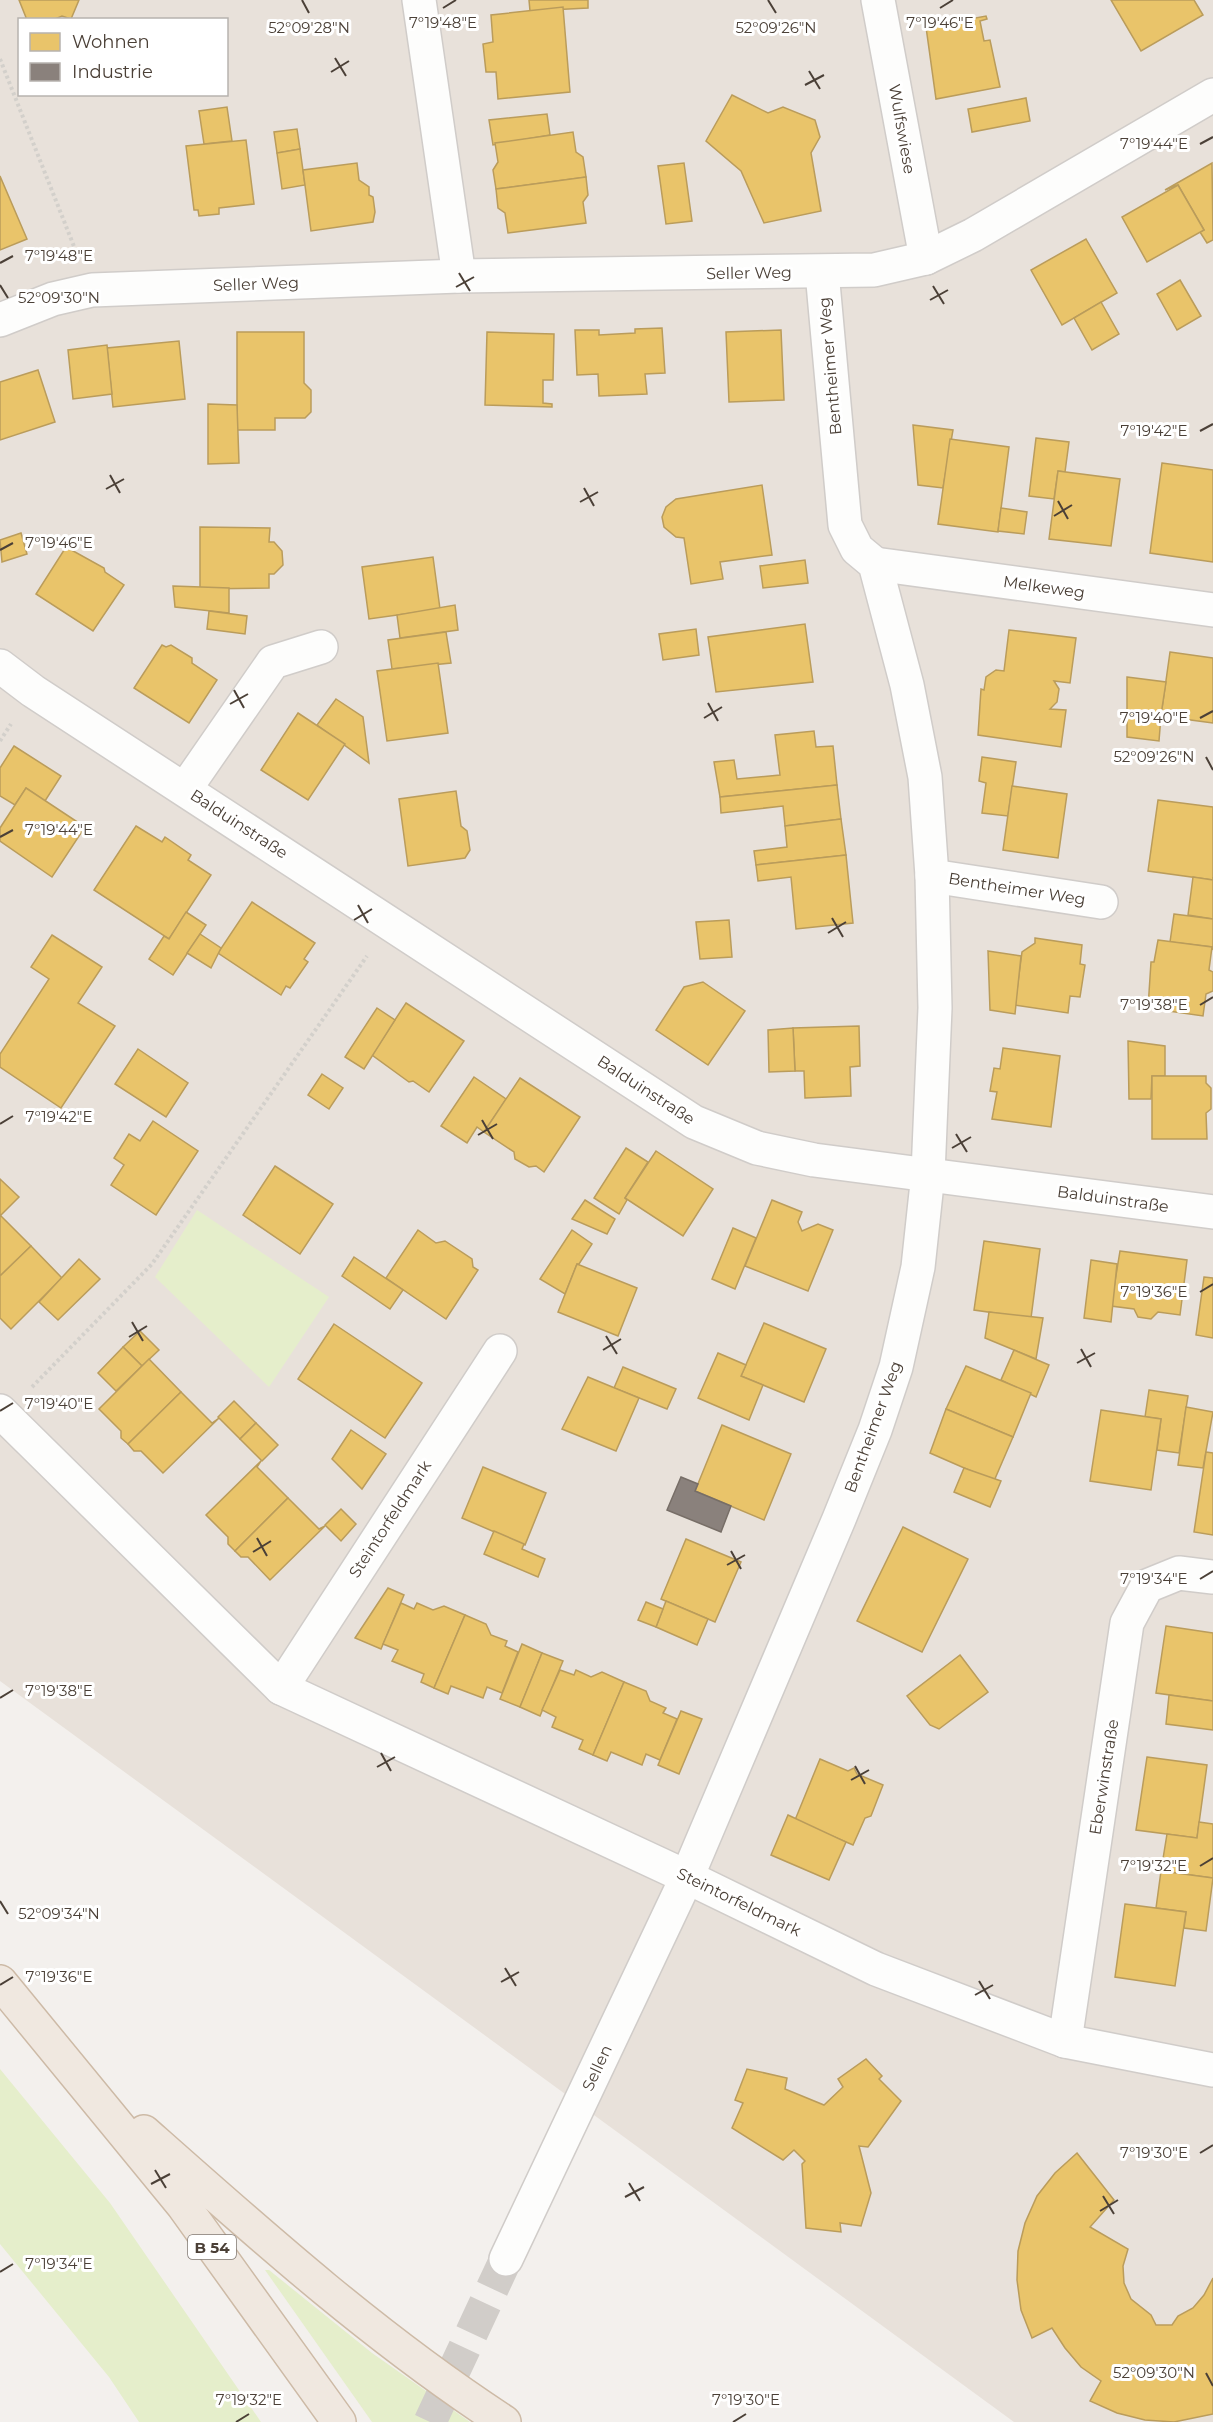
<svg xmlns="http://www.w3.org/2000/svg" width="1213" height="2422" font-family="Montserrat,sans-serif">
  <style>
    .residential { fill: #e8e1da; fill-rule: evenodd }
    .green { fill: #e5eecb }
    .homes { fill: #e9c46a; stroke: #ba9c5b; stroke-width: 1.5 }
    .industry { fill: #8a817c; stroke: #776e67; stroke-width: 1.5 }
    .lines { fill: none; stroke-linecap: round; stroke-linejoin: round }
    .minor-tunnel { stroke: #d1cdc9; stroke-width: 33; stroke-dasharray: 33 16; stroke-linecap: butt }
    .minor-casing { stroke: #d0ccc9; stroke-width: 36 }
    .trunk-casing { stroke: #cdbaa6; stroke-width: 36 }
    .path { stroke: #d3d0cb; stroke-width: 4; stroke-dasharray: 3 3; stroke-linecap: butt }
    .minor { stroke: #fdfdfc; stroke-width: 33 }
    .trunk { stroke: #f0e8e0; stroke-width: 33 }
    .ticks { fill: none; stroke: #4b4037; stroke-width: 2 }
    .labels { text-anchor: middle; dominant-baseline: central; stroke-width: 6; stroke-linejoin: round; paint-order: stroke }
    .shield { fill: #fff; stroke: #817973; stroke-width: 1.5 }
    .shield-label { font-size: 15px; font-weight: bold; fill: #4b4037 }
    .street-label { font-size: 16px; fill: #4b4037; stroke: #fff }
    .ticks-label { font-size: 15px; text-anchor: middle; fill: #4b4037; stroke: #fff; stroke-width: 6; stroke-linejoin: round; paint-order: stroke }
  </style>
  <rect width="100%" height="100%" fill="#f3f0ed"/>
  <path class="residential" d="M 0,0 L 1213,0 L 1213,2422 L 1014,2422 L 0,1681 ZM 20,20 L 226,20 L 226,94 L 20,94 Z"/>
  <g class="green">
    <polygon points="197,1210 329,1297 269,1387 155,1277"/>
    <polygon points="0,2069 110,2203 261,2422 139,2422 109,2377 0,2244"/>
    <polygon points="265,2270 269,2270 372,2353 470,2422 372,2422"/>
  </g>
  <g class="homes">
    <polygon points="19,0 79,0 71,19 62,16 53,20 27,20"/>
    <polygon points="529,0 588,0 588,8 530,11"/>
    <polygon points="1111,0 1194,0 1203,15 1141,51"/>
    <polygon points="563,7 570,92 498,99 496,72 486,72 483,44 493,42 491,15"/>
    <polygon points="986,16 987,19 980,21 984,41 990,40 1000,87 936,99 926,27"/>
    <polygon points="732,95 768,113 783,107 815,120 820,137 811,153 821,211 764,223 741,171 706,141"/>
    <polygon points="1026,98 1030,121 972,132 968,109"/>
    <polygon points="227,107 232,141 204,144 199,111"/>
    <polygon points="547,114 550,135 493,145 489,120"/>
    <polygon points="297,129 300,149 277,153 274,132"/>
    <polygon points="573,132 576,152 583,157 586,177 496,189 493,170 498,162 495,143"/>
    <polygon points="246,140 254,204 219,208 219,214 199,216 198,210 194,210 186,146"/>
    <polygon points="300,149 305,185 282,189 277,153"/>
    <polygon points="357,163 359,180 369,187 369,195 373,197 375,212 373,222 311,231 303,170"/>
    <polygon points="684,163 692,221 666,224 658,166"/>
    <polygon points="1212,163 1213,240 1207,243 1200,232 1204,230 1178,185 1165,190"/>
    <polygon points="0,176 27,239 0,250"/>
    <polygon points="586,177 588,195 583,202 586,223 508,233 505,213 498,208 496,189"/>
    <polygon points="1178,185 1204,230 1147,262 1122,217"/>
    <polygon points="1086,239 1117,293 1062,325 1031,270"/>
    <polygon points="1180,280 1201,316 1177,330 1157,294"/>
    <polygon points="1101,302 1119,334 1092,350 1074,318"/>
    <polygon points="662,328 665,373 645,374 647,394 599,396 598,374 577,375 575,330 599,330 599,335 635,333 635,329"/>
    <polygon points="781,330 784,400 729,402 726,332"/>
    <polygon points="237,332 304,332 304,383 311,390 311,412 305,418 275,418 275,430 237,430"/>
    <polygon points="487,332 554,334 553,380 543,380 543,403 552,404 552,407 485,405"/>
    <polygon points="179,341 185,399 113,407 107,348"/>
    <polygon points="107,345 112,394 73,399 68,350"/>
    <polygon points="38,370 55,422 0,440 0,382"/>
    <polygon points="208,404 237,405 239,463 208,464"/>
    <polygon points="913,425 953,430 943,488 918,485"/>
    <polygon points="1036,438 1069,442 1065,472 1058,471 1054,499 1029,496"/>
    <polygon points="950,439 1009,447 998,532 938,524"/>
    <polygon points="1162,463 1213,470 1213,562 1150,553"/>
    <polygon points="1058,471 1120,479 1111,546 1049,539"/>
    <polygon points="762,485 772,555 720,562 723,579 691,584 684,538 676,537 664,527 662,517 666,507 676,499"/>
    <polygon points="1001,508 1027,512 1024,534 998,531"/>
    <polygon points="200,527 270,528 269,542 274,542 282,551 283,565 274,574 269,574 269,588 200,589"/>
    <polygon points="21,533 27,554 2,562 0,540"/>
    <polygon points="66,547 104,568 105,572 124,585 93,631 36,594"/>
    <polygon points="433,557 440,609 369,619 362,567"/>
    <polygon points="805,560 808,583 763,588 760,566"/>
    <polygon points="173,586 229,588 229,613 175,607"/>
    <polygon points="455,605 458,630 400,638 397,615"/>
    <polygon points="209,611 247,616 245,634 207,629"/>
    <polygon points="805,624 813,682 716,692 708,637"/>
    <polygon points="696,629 699,655 663,660 659,634"/>
    <polygon points="1009,630 1076,638 1070,683 1054,681 1059,689 1057,702 1050,709 1066,710 1061,747 978,735 981,689 984,690 986,677 996,670 1004,671"/>
    <polygon points="446,632 451,663 392,669 388,640"/>
    <polygon points="162,645 166,647 171,645 192,658 192,663 217,680 189,723 134,688"/>
    <polygon points="1170,652 1213,658 1213,723 1161,716"/>
    <polygon points="438,663 448,733 387,741 377,671"/>
    <polygon points="1127,677 1166,682 1160,721 1127,717"/>
    <polygon points="336,699 363,717 369,763 317,725"/>
    <polygon points="298,713 345,744 308,800 261,770"/>
    <polygon points="1161,716 1159,741 1127,737 1127,717 1160,721"/>
    <polygon points="814,731 816,747 833,746 837,785 720,797 714,762 734,760 737,779 780,775 775,735"/>
    <polygon points="14,746 61,776 45,801 26,788 15,805 0,796 0,768"/>
    <polygon points="982,757 1016,762 1008,816 982,813 986,783 979,781"/>
    <polygon points="837,785 841,819 785,826 783,806 721,813 720,797"/>
    <polygon points="1012,786 1067,794 1058,858 1003,850"/>
    <polygon points="26,788 85,827 52,877 0,841 0,828"/>
    <polygon points="456,791 461,826 467,831 470,850 465,858 408,866 399,799"/>
    <polygon points="1158,800 1213,807 1213,880 1148,871"/>
    <polygon points="841,819 846,855 756,865 754,851 787,847 785,826"/>
    <polygon points="136,826 162,842 165,837 191,855 188,860 211,875 169,939 94,890"/>
    <polygon points="846,855 853,923 796,929 791,877 758,881 756,865"/>
    <polygon points="1193,877 1213,880 1213,877 1213,919 1188,915"/>
    <polygon points="252,902 315,943 304,959 308,962 290,988 286,986 281,995 218,953"/>
    <polygon points="186,912 206,925 173,975 149,959 164,936 169,939"/>
    <polygon points="1174,914 1213,919 1213,950 1212,947 1170,942"/>
    <polygon points="729,920 732,957 700,959 696,922"/>
    <polygon points="200,934 221,948 211,968 187,953"/>
    <polygon points="52,935 102,967 78,1003 115,1026 61,1108 0,1067 0,1054 49,979 31,967"/>
    <polygon points="1035,938 1082,945 1080,964 1085,965 1080,997 1070,996 1068,1013 1015,1005 1022,952 1035,943"/>
    <polygon points="1158,940 1212,947 1209,970 1213,972 1213,991 1206,994 1203,1016 1148,1008 1151,962 1154,962"/>
    <polygon points="988,951 1021,956 1015,1014 990,1010"/>
    <polygon points="703,982 745,1011 708,1065 656,1030 684,987"/>
    <polygon points="406,1003 464,1041 429,1092 413,1081 409,1082 372,1055"/>
    <polygon points="377,1008 395,1020 364,1069 345,1057"/>
    <polygon points="859,1026 860,1066 850,1067 851,1096 805,1098 804,1071 795,1071 793,1028"/>
    <polygon points="793,1028 795,1071 769,1072 768,1030"/>
    <polygon points="1128,1041 1165,1046 1165,1076 1152,1076 1151,1099 1129,1099"/>
    <polygon points="1003,1048 1060,1056 1051,1127 992,1119 997,1092 990,1091 994,1068 1000,1069"/>
    <polygon points="138,1049 188,1083 166,1117 115,1084"/>
    <polygon points="322,1074 343,1088 329,1109 308,1095"/>
    <polygon points="1152,1076 1206,1076 1206,1083 1211,1088 1211,1109 1206,1113 1207,1139 1152,1139"/>
    <polygon points="474,1077 506,1099 484,1132 477,1127 467,1143 441,1126"/>
    <polygon points="520,1078 580,1117 544,1172 536,1166 529,1167 515,1159 514,1152 484,1132"/>
    <polygon points="153,1121 198,1151 156,1215 111,1185 124,1165 114,1158 129,1134 140,1141"/>
    <polygon points="626,1148 648,1162 625,1198 627,1200 619,1214 594,1198"/>
    <polygon points="656,1151 713,1189 683,1236 625,1198"/>
    <polygon points="275,1166 333,1204 300,1254 243,1215"/>
    <polygon points="0,1179 19,1197 0,1216"/>
    <polygon points="585,1200 615,1219 607,1234 572,1219"/>
    <polygon points="772,1200 802,1212 798,1222 802,1231 818,1224 833,1230 808,1291 745,1266"/>
    <polygon points="0,1215 31,1246 0,1276"/>
    <polygon points="733,1228 756,1238 735,1289 712,1279"/>
    <polygon points="418,1230 436,1243 445,1241 472,1259 473,1267 478,1270 446,1319 386,1278"/>
    <polygon points="572,1230 592,1244 579,1264 577,1264 565,1294 540,1279"/>
    <polygon points="984,1241 1040,1249 1031,1318 974,1310"/>
    <polygon points="31,1246 62,1278 11,1329 0,1318 0,1276"/>
    <polygon points="1120,1251 1187,1260 1180,1315 1158,1312 1151,1319 1138,1317 1134,1309 1111,1306"/>
    <polygon points="354,1257 403,1290 390,1309 342,1276"/>
    <polygon points="79,1259 100,1279 58,1320 39,1302"/>
    <polygon points="1091,1260 1117,1264 1111,1322 1084,1318"/>
    <polygon points="577,1264 637,1288 618,1336 558,1312"/>
    <polygon points="1204,1277 1213,1278 1213,1338 1196,1335"/>
    <polygon points="989,1312 1043,1318 1036,1359 985,1338"/>
    <polygon points="764,1323 826,1349 804,1402 741,1376"/>
    <polygon points="334,1324 422,1383 385,1438 298,1379"/>
    <polygon points="140,1331 159,1350 142,1366 123,1347"/>
    <polygon points="123,1347 142,1366 116,1391 98,1373"/>
    <polygon points="1014,1350 1049,1365 1036,1397 1001,1380"/>
    <polygon points="718,1353 746,1365 741,1376 763,1385 749,1420 698,1398"/>
    <polygon points="149,1359 181,1392 128,1444 121,1438 121,1431 99,1409"/>
    <polygon points="966,1366 1031,1393 1013,1437 946,1409"/>
    <polygon points="623,1367 676,1389 667,1409 614,1388"/>
    <polygon points="588,1377 639,1398 616,1451 562,1429"/>
    <polygon points="1149,1390 1188,1396 1179,1453 1157,1450 1161,1419 1145,1417"/>
    <polygon points="181,1392 212,1423 219,1418 163,1473 141,1451 134,1451 128,1444"/>
    <polygon points="234,1401 256,1423 240,1439 218,1417"/>
    <polygon points="1186,1407 1213,1412 1203,1468 1178,1465"/>
    <polygon points="946,1409 1013,1437 994,1481 930,1453"/>
    <polygon points="1101,1410 1161,1419 1151,1490 1090,1481"/>
    <polygon points="256,1423 278,1445 262,1461 240,1439"/>
    <polygon points="722,1425 791,1454 764,1520 695,1491"/>
    <polygon points="351,1430 386,1454 362,1489 332,1459"/>
    <polygon points="1206,1452 1213,1453 1213,1535 1194,1532"/>
    <polygon points="261,1461 257,1467 288,1498 235,1551 228,1544 228,1537 206,1515"/>
    <polygon points="483,1467 546,1493 525,1545 462,1518"/>
    <polygon points="964,1468 1001,1481 990,1507 954,1492"/>
    <polygon points="288,1498 319,1529 325,1526 270,1580 248,1557 241,1557 235,1551"/>
    <polygon points="341,1509 356,1524 341,1541 325,1525"/>
    <polygon points="903,1527 968,1559 922,1652 857,1621"/>
    <polygon points="494,1531 524,1544 522,1549 545,1559 538,1577 484,1554"/>
    <polygon points="686,1539 741,1562 715,1622 661,1599"/>
    <polygon points="388,1588 404,1595 381,1649 355,1638"/>
    <polygon points="666,1601 708,1619 697,1645 656,1627"/>
    <polygon points="646,1602 663,1609 656,1627 638,1620"/>
    <polygon points="401,1603 414,1609 417,1603 433,1610 444,1606 465,1615 434,1688 421,1682 424,1674 392,1661 398,1650 383,1644"/>
    <polygon points="465,1615 486,1624 491,1635 507,1641 505,1646 518,1652 502,1693 487,1687 483,1698 451,1686 448,1694 434,1688"/>
    <polygon points="1166,1626 1213,1633 1213,1701 1156,1693"/>
    <polygon points="522,1644 542,1653 520,1707 500,1699"/>
    <polygon points="542,1653 563,1661 540,1716 520,1707"/>
    <polygon points="960,1655 988,1692 939,1729 930,1725 907,1696"/>
    <polygon points="560,1670 574,1675 576,1670 591,1677 602,1672 624,1682 593,1755 579,1749 583,1740 552,1727 556,1717 542,1710"/>
    <polygon points="624,1682 646,1691 650,1701 666,1708 663,1713 677,1719 660,1760 646,1754 642,1765 611,1752 607,1761 593,1755"/>
    <polygon points="1169,1695 1213,1701 1213,1730 1166,1724"/>
    <polygon points="681,1711 702,1719 679,1774 658,1765"/>
    <polygon points="1147,1757 1207,1765 1197,1838 1136,1830"/>
    <polygon points="820,1759 848,1771 854,1768 857,1774 883,1785 871,1816 865,1818 853,1845 795,1820"/>
    <polygon points="788,1815 846,1842 829,1880 771,1855"/>
    <polygon points="1199,1822 1213,1824 1213,1878 1161,1871 1167,1834 1197,1838"/>
    <polygon points="1161,1871 1213,1878 1206,1931 1184,1928 1186,1912 1156,1908"/>
    <polygon points="1125,1904 1186,1912 1175,1986 1115,1977"/>
    <polygon points="866,2059 882,2076 879,2079 901,2101 868,2147 859,2146 871,2193 861,2226 840,2223 841,2232 806,2228 802,2164 805,2161 794,2150 783,2160 732,2128 743,2103 735,2100 747,2069 787,2078 785,2089 824,2105 843,2087 838,2079"/>
    <polygon points="1077,2153 1114,2200 1090,2227 1128,2249 1123,2266 1124,2283 1131,2299 1151,2315 1156,2325 1172,2325 1178,2316 1193,2308 1204,2295 1213,2278 1213,2414 1174,2422 1145,2420 1117,2413 1090,2401 1101,2381 1081,2367 1065,2348 1052,2328 1032,2338 1021,2310 1017,2280 1018,2251 1025,2223 1037,2196 1055,2173"/>
  </g>
  <polygon class="industry" points="681,1477 698,1484 695,1491 731,1506 721,1532 667,1510"/>
  <g class="lines">
    <polyline class="minor-tunnel" points="430,2422 506,2259"/>
    <defs>
      <g id="minor">
        <polyline points="419,0 459,276"/>
        <polyline points="878,0 926,258"/>
        <polyline points="0,320 53,299 92,290 459,276 874,270 926,258 973,235 1213,95"/>
        <polyline points="875,564 1213,610"/>
        <polyline points="0,666 33,691 694,1122 757,1148 814,1160 1213,1212"/>
        <polyline points="185,789 273,662 321,647"/>
        <polyline points="932,876 1101,902"/>
        <polyline points="0,1411 281,1688 687,1877 876,1969 1065,2041 1213,2070"/>
        <polyline points="281,1688 500,1351"/>
        <polyline points="1065,2041 1127,1623 1147,1586 1179,1573 1213,1577"/>
        <polyline points="506,2259 687,1877 839,1519 875,1430 896,1367 918,1267 928,1174 935,1008 932,876 925,777 907,685 875,564 857,549 845,525 822,272"/>
      </g>
      <g id="trunk">
        <polyline points="0,1982 183,2205 339,2422"/>
        <path d="M 144,2132 C 259,2234 375,2338 504,2422"/>
      </g>
    </defs>
    <use href="#minor" class="minor-casing"/>
    <use href="#trunk" class="trunk-casing"/>
    <g class="path">
      <polyline points="0,59 77,254"/>
      <polyline points="0,741 11,724"/>
      <polyline points="32,1387 152,1264 367,956"/>
    </g>
    <use href="#minor" class="minor"/>
    <use href="#trunk" class="trunk"/>
  </g>
  <path class="ticks" d="M 302,0 L 309,13M 768,0 L 776,13M 443,8 L 456,0M 940,8 L 953,0M 335,58 L 346,76M 809,71 L 820,89M 331,72 L 349,61M 805,85 L 824,75M 1200,144 L 1213,137M 0,263 L 13,256M 459,273 L 470,291M 0,285 L 8,298M 933,286 L 944,304M 456,287 L 474,277M 930,300 L 948,290M 1200,431 L 1213,424M 110,475 L 120,493M 584,488 L 594,506M 106,489 L 124,479M 1058,501 L 1068,519M 580,502 L 598,492M 1054,516 L 1072,505M 0,550 L 13,543M 234,690 L 244,708M 708,703 L 718,721M 230,704 L 248,694M 704,718 L 722,707M 1200,718 L 1213,711M 1206,757 L 1213,770M 0,837 L 13,830M 358,905 L 368,923M 832,918 L 843,937M 354,920 L 372,909M 828,933 L 846,922M 1200,1005 L 1213,997M 482,1120 L 493,1139M 0,1124 L 13,1116M 956,1134 L 967,1152M 478,1135 L 497,1124M 952,1148 L 971,1137M 1200,1292 L 1213,1284M 132,1322 L 143,1341M 606,1336 L 617,1354M 129,1337 L 147,1326M 1081,1349 L 1091,1367M 603,1350 L 621,1339M 1077,1363 L 1095,1353M 0,1411 L 13,1403M 257,1538 L 267,1556M 731,1551 L 741,1569M 253,1552 L 271,1541M 727,1565 L 745,1555M 1200,1579 L 1213,1571M 0,1698 L 13,1690M 381,1753 L 391,1771M 855,1766 L 865,1784M 377,1767 L 395,1757M 851,1780 L 869,1770M 1200,1866 L 1213,1858M 0,1901 L 8,1914M 505,1968 L 516,1986M 979,1981 L 990,1999M 501,1982 L 519,1972M 0,1985 L 13,1977M 975,1995 L 993,1985M 1200,2153 L 1213,2145M 155,2170 L 166,2188M 629,2183 L 640,2201M 151,2184 L 170,2174M 1103,2196 L 1114,2214M 625,2197 L 644,2187M 1100,2211 L 1118,2200M 0,2272 L 13,2264M 1206,2373 L 1213,2386M 236,2422 L 249,2414M 733,2422 L 746,2414"/>
  <g class="labels">
    <rect class="shield" x="188" y="2235" width="48" height="24" rx="4.5"/>
    <g class="shield-label">
      <text x="212" y="2247">B 54</text>
    </g>
    <g class="street-label">
      <text transform="translate(902 129) rotate(80)">Wulfswiese</text>
      <text transform="translate(749 273) rotate(-1)">Seller Weg</text>
      <text transform="translate(256 284) rotate(-2)">Seller Weg</text>
      <text transform="translate(830 366) rotate(-95)">Bentheimer Weg</text>
      <text transform="translate(1044 587) rotate(8)">Melkeweg</text>
      <text transform="translate(239 824) rotate(33)">Balduinstraße</text>
      <text transform="translate(1017 889) rotate(9)">Bentheimer Weg</text>
      <text transform="translate(646 1090) rotate(33)">Balduinstraße</text>
      <text transform="translate(1113 1199) rotate(8)">Balduinstraße</text>
      <text transform="translate(873 1427) rotate(-70)">Bentheimer Weg</text>
      <text transform="translate(390 1519) rotate(-57)">Steintorfeldmark</text>
      <text transform="translate(1104 1777) rotate(-81)">Eberwinstraße</text>
      <text transform="translate(739 1902) rotate(26)">Steintorfeldmark</text>
      <text transform="translate(597 2068) rotate(-65)">Sellen</text>
    </g>
  </g>
  <g class="ticks-label">
    <text x="443" y="28">7°19'48"E</text>
    <text x="940" y="28">7°19'46"E</text>
    <text x="309" y="33">52°09'28"N</text>
    <text x="776" y="33">52°09'26"N</text>
    <text x="1154" y="149">7°19'44"E</text>
    <text x="59" y="261">7°19'48"E</text>
    <text x="59" y="303">52°09'30"N</text>
    <text x="1154" y="436">7°19'42"E</text>
    <text x="59" y="548">7°19'46"E</text>
    <text x="1154" y="723">7°19'40"E</text>
    <text x="1154" y="762">52°09'26"N</text>
    <text x="59" y="835">7°19'44"E</text>
    <text x="1154" y="1010">7°19'38"E</text>
    <text x="59" y="1122">7°19'42"E</text>
    <text x="1154" y="1297">7°19'36"E</text>
    <text x="59" y="1409">7°19'40"E</text>
    <text x="1154" y="1584">7°19'34"E</text>
    <text x="59" y="1696">7°19'38"E</text>
    <text x="1154" y="1871">7°19'32"E</text>
    <text x="59" y="1919">52°09'34"N</text>
    <text x="59" y="1982">7°19'36"E</text>
    <text x="1154" y="2158">7°19'30"E</text>
    <text x="59" y="2269">7°19'34"E</text>
    <text x="1154" y="2378">52°09'30"N</text>
    <text x="249" y="2405">7°19'32"E</text>
    <text x="746" y="2405">7°19'30"E</text>
  </g>
  <rect x="18" y="18" width="210" height="78" fill="#ffffff" stroke="#b7b3af" stroke-width="1.5"/>
  <rect x="30" y="33" width="30" height="18" fill="#e9c46a" stroke="#b7b3af" stroke-width="1.5"/>
  <text x="72" y="48" font-size="18" fill="#4b4037">Wohnen</text>
  <rect x="30" y="63" width="30" height="18" fill="#8a817c" stroke="#b7b3af" stroke-width="1.5"/>
  <text x="72" y="78" font-size="18" fill="#4b4037">Industrie</text>
</svg>
